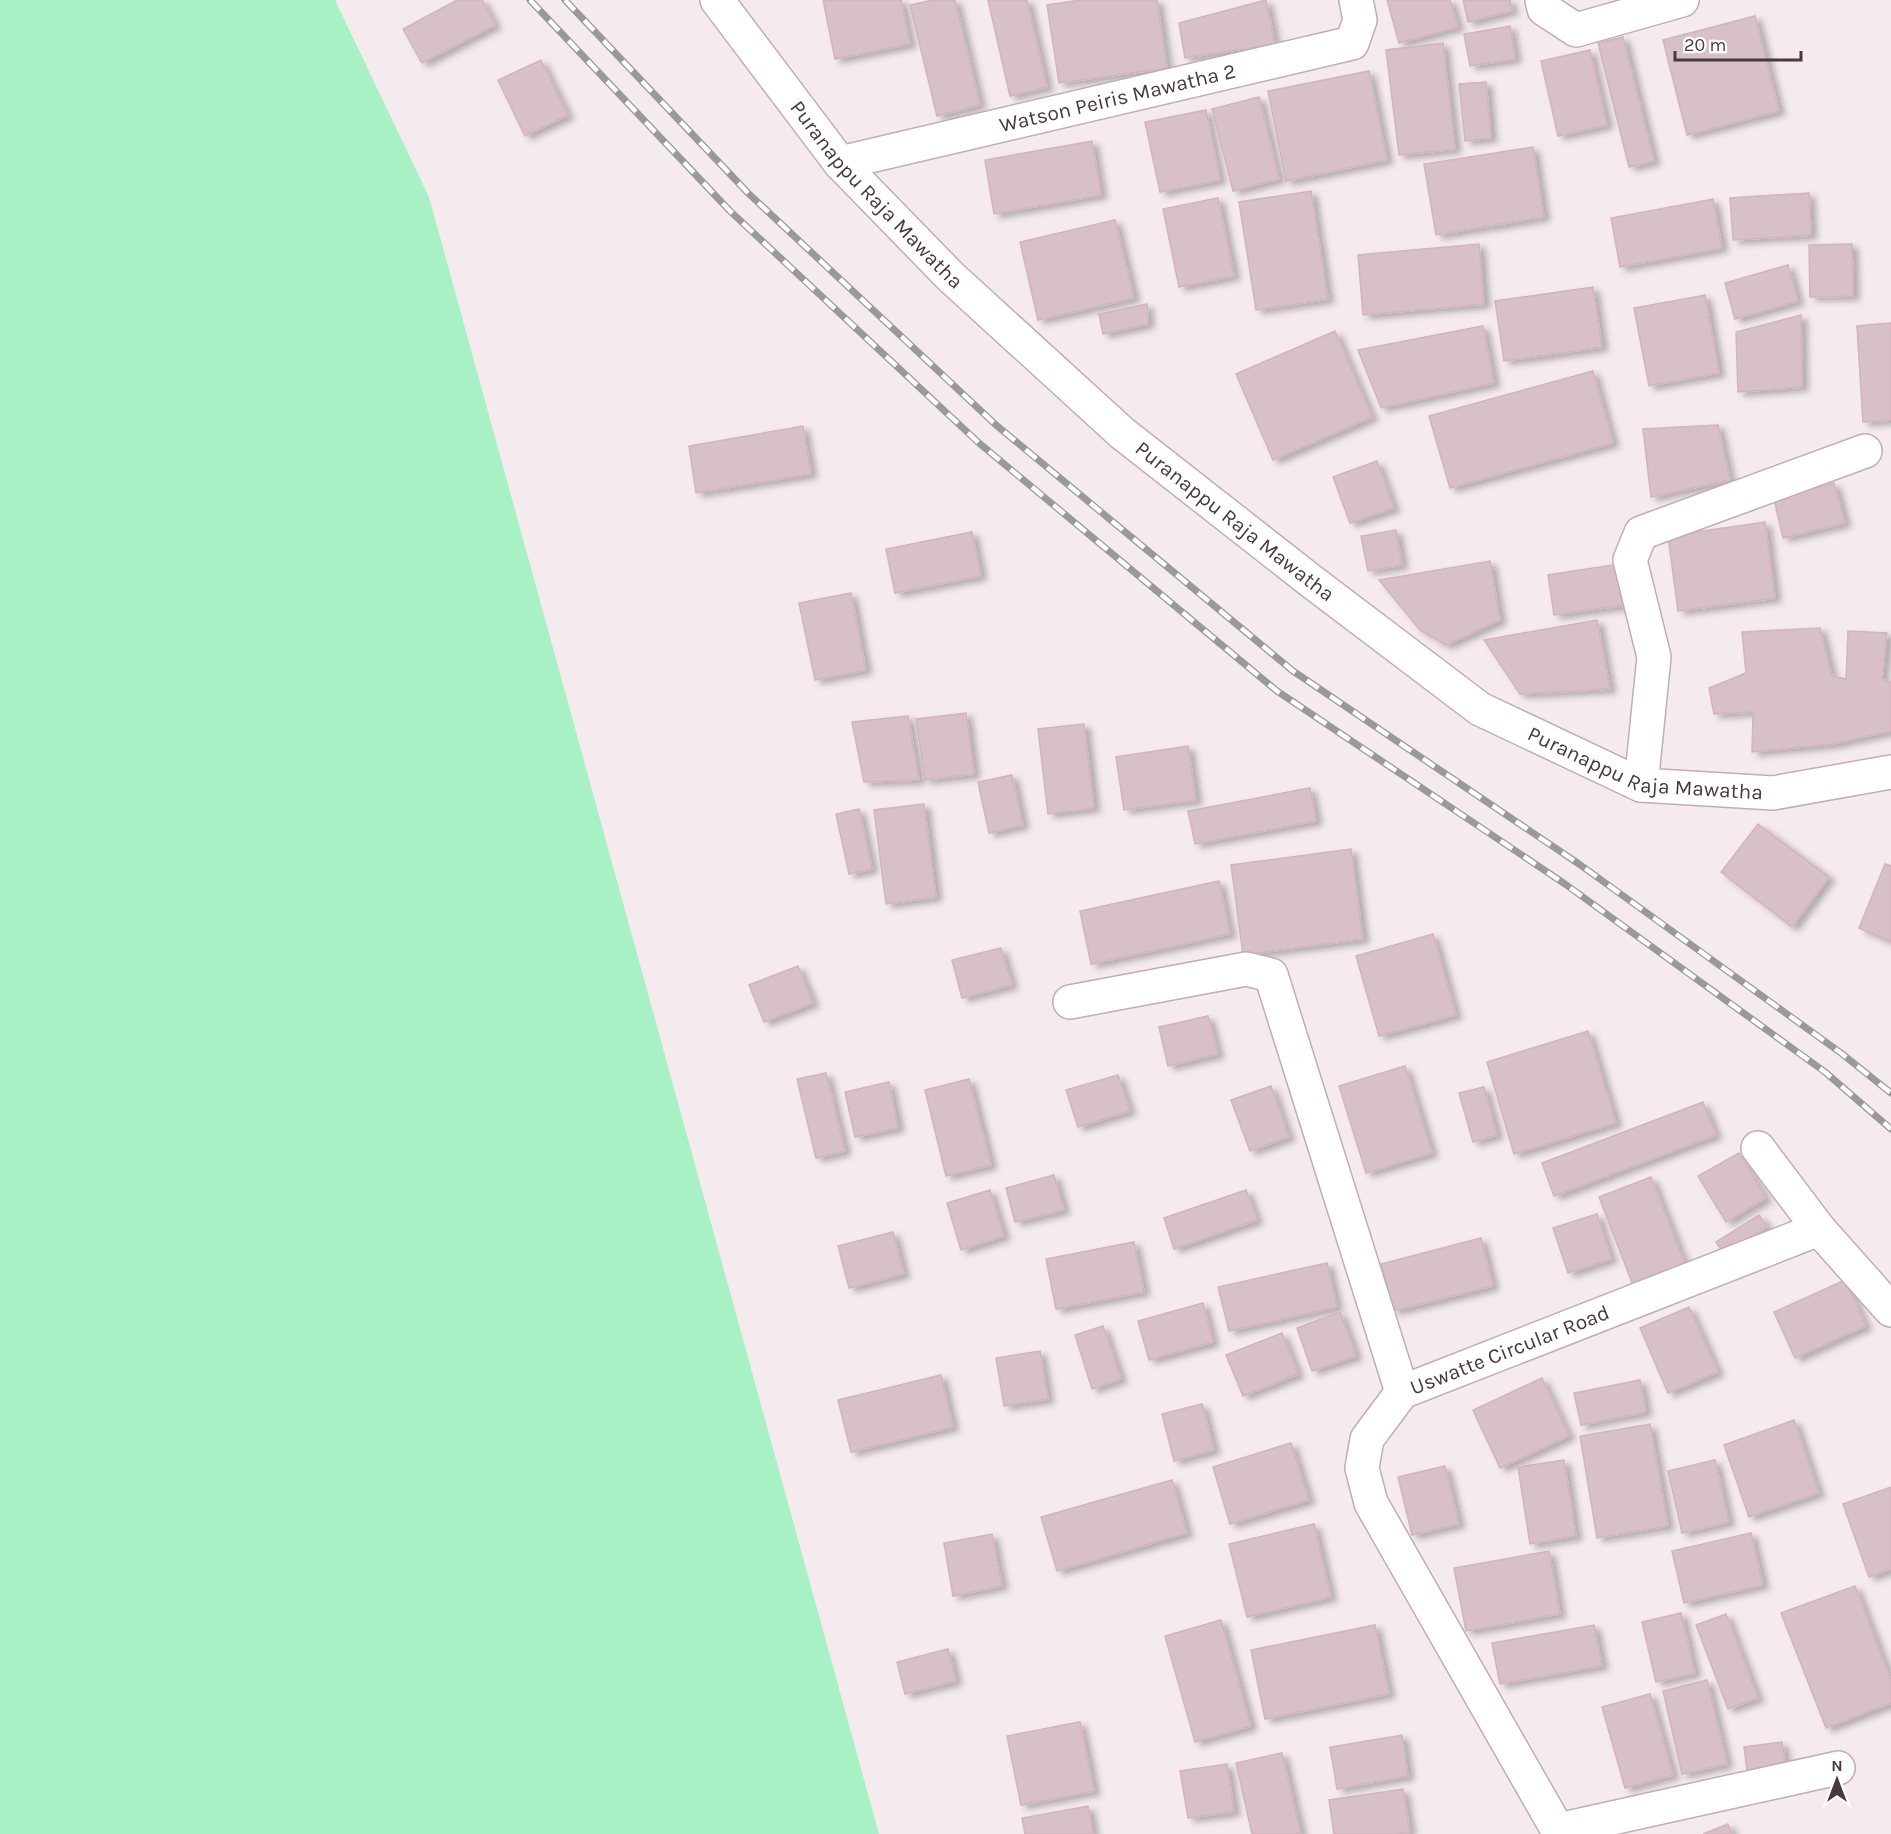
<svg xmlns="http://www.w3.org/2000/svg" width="1891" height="1834" font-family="Karla,sans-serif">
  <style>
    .water { fill: #a7f1c5 }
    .building { fill: #d7c0c9; stroke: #d2b3bf; stroke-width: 1.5; filter: url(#shadow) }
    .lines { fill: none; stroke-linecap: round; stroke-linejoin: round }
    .minor-casing { stroke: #c1adb4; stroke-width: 36 }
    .tertiary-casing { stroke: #c1adb4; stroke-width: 36 }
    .minor { stroke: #fff; stroke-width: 33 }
    .tertiary { stroke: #fff; stroke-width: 33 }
    .rail-casing { stroke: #999; stroke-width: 7 }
    .rail { stroke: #fff; stroke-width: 4.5; stroke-dasharray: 14; stroke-linecap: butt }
    .labels { text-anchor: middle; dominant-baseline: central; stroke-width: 6; stroke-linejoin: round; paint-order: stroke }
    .street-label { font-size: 21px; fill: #4a383f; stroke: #fff }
  </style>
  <defs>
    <filter id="shadow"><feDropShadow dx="6" dy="4" stdDeviation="3" flood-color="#0004"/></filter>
  </defs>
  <rect width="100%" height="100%" fill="#f5ebee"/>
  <polygon class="water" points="0,0 335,0 429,197 879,1834 0,1834"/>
  <g class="building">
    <polygon points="457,0 482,0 495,25 422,63 403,29"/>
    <polygon points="823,0 901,0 910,44 835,59"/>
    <polygon points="933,0 955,0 980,105 937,116 910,5"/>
    <polygon points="988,0 1027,0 1047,87 1010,96"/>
    <polygon points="1081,0 1157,0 1167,68 1059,83 1047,5"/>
    <polygon points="1266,0 1275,44 1185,58 1179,23"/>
    <polygon points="1387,0 1450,0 1458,27 1399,43"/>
    <polygon points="1463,0 1510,0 1512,11 1468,22"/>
    <polygon points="1755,16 1779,111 1687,135 1663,40"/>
    <polygon points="1510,26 1515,59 1470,66 1464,34"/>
    <polygon points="1623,37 1654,161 1629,167 1598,43"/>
    <polygon points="1443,43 1455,149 1399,155 1386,50"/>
    <polygon points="1590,50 1607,125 1558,136 1541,61"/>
    <polygon points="541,60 568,115 525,136 498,80"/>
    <polygon points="1369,71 1387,160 1286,181 1268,91"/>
    <polygon points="1486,82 1491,138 1465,141 1459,84"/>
    <polygon points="1259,97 1279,179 1233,191 1212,109"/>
    <polygon points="1206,110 1220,180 1160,192 1145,122"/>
    <polygon points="1092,141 1101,195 994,214 985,160"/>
    <polygon points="1533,147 1544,217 1436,235 1424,164"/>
    <polygon points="1311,191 1328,299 1256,310 1239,202"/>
    <polygon points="1809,193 1811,235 1733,240 1730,198"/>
    <polygon points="1218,198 1234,276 1179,287 1163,209"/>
    <polygon points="1713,199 1722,248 1620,267 1611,218"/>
    <polygon points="1115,220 1134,298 1038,320 1020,242"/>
    <polygon points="1479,244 1484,304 1363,315 1358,255"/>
    <polygon points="1852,244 1853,296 1810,297 1809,245"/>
    <polygon points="1788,265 1798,301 1735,319 1725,283"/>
    <polygon points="1593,287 1602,347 1504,361 1495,301"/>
    <polygon points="1705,295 1719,373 1649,386 1634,308"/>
    <polygon points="1147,304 1148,324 1103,334 1099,314"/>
    <polygon points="1801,315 1802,387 1738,392 1736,332"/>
    <polygon points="1891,323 1891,420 1863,422 1857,326"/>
    <polygon points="1483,326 1494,383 1381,408 1358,350"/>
    <polygon points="1335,331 1372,417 1273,460 1236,374"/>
    <polygon points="1593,371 1613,443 1450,488 1429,416"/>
    <polygon points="1718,425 1730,480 1651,497 1643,429"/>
    <polygon points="803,426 811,474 696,493 689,446"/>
    <polygon points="1377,461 1394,508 1350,523 1333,477"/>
    <polygon points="1834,483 1845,523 1783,538 1774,499"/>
    <polygon points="1765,522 1775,598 1678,611 1668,536"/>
    <polygon points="1396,530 1402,565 1368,571 1361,536"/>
    <polygon points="972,532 981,576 895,593 886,549"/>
    <polygon points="1490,561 1500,620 1446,645 1420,630 1379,580"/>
    <polygon points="1619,564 1625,605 1554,615 1548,575"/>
    <polygon points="851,593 866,670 815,680 799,603"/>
    <polygon points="1597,620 1610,689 1520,694 1484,640"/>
    <polygon points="1820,628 1832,676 1846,679 1848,631 1887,633 1882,679 1891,683 1891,731 1832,744 1752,752 1753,712 1714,714 1709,688 1746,673 1742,632"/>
    <polygon points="966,713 974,774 925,780 916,719"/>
    <polygon points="908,716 919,780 864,782 852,722"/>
    <polygon points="1084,724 1094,808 1048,814 1038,729"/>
    <polygon points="1188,746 1196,800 1124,810 1116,757"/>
    <polygon points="1012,775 1023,825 989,833 978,782"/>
    <polygon points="1310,788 1316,821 1195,844 1188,811"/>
    <polygon points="924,804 936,897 886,904 874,810"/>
    <polygon points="859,809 872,869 849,874 836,814"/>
    <polygon points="1758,824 1829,877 1792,927 1721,872"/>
    <polygon points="1351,849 1363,939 1243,955 1231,865"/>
    <polygon points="1885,864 1891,866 1891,942 1859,928"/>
    <polygon points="1219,881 1230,934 1091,964 1080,911"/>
    <polygon points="1433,934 1456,1015 1379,1036 1356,956"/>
    <polygon points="1001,948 1012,985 962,998 952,960"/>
    <polygon points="798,966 813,1003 764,1022 749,985"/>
    <polygon points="1208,1016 1218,1054 1168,1066 1159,1027"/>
    <polygon points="1588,1031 1616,1123 1514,1154 1487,1062"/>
    <polygon points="1405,1066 1432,1153 1366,1173 1339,1086"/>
    <polygon points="826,1073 845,1151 816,1158 797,1079"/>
    <polygon points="1118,1075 1130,1111 1078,1127 1066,1090"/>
    <polygon points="969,1079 991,1165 946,1176 925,1090"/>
    <polygon points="889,1082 898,1128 855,1137 845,1092"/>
    <polygon points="1271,1086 1289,1137 1250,1151 1231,1100"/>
    <polygon points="1484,1087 1497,1135 1473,1142 1459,1093"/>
    <polygon points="1703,1102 1716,1135 1554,1196 1542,1163"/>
    <polygon points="1739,1153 1766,1198 1726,1222 1698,1176"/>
    <polygon points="1054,1175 1064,1210 1015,1222 1006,1188"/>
    <polygon points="1651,1177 1685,1264 1633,1285 1599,1197"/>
    <polygon points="990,1190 1004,1236 961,1250 947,1203"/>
    <polygon points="1246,1190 1257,1220 1174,1249 1164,1218"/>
    <polygon points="1597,1214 1611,1259 1568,1273 1553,1228"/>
    <polygon points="1759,1215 1767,1227 1724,1254 1716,1242"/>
    <polygon points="893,1232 904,1274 849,1288 838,1246"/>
    <polygon points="1481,1238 1493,1286 1393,1311 1381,1264"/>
    <polygon points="1134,1242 1144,1292 1056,1309 1046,1259"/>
    <polygon points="1327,1263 1337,1307 1229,1331 1218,1287"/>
    <polygon points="1845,1280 1866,1326 1795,1358 1774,1312"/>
    <polygon points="1203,1303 1213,1342 1149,1360 1138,1321"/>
    <polygon points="1689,1307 1718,1372 1668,1393 1640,1328"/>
    <polygon points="1340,1312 1356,1356 1312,1371 1297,1328"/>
    <polygon points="1103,1326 1121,1379 1092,1389 1075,1335"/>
    <polygon points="1282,1333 1298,1374 1243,1396 1226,1355"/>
    <polygon points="1040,1351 1048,1399 1004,1406 996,1358"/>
    <polygon points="941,1375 953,1427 851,1452 838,1400"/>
    <polygon points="1542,1378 1569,1436 1500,1468 1473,1410"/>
    <polygon points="1640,1380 1646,1412 1581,1425 1574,1393"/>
    <polygon points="1202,1404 1214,1450 1174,1461 1162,1414"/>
    <polygon points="1794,1420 1819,1493 1749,1517 1724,1445"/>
    <polygon points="1650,1424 1668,1526 1597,1538 1580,1436"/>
    <polygon points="1291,1443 1309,1500 1230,1524 1213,1467"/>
    <polygon points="1564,1460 1576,1536 1530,1544 1518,1467"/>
    <polygon points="1715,1460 1729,1522 1682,1533 1668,1471"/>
    <polygon points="1445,1466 1459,1524 1412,1535 1398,1477"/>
    <polygon points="1172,1480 1187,1533 1057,1571 1041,1517"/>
    <polygon points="1891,1487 1891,1569 1869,1577 1843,1504"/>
    <polygon points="1314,1524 1331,1597 1247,1617 1229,1544"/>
    <polygon points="1751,1533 1763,1585 1684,1603 1672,1551"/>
    <polygon points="992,1534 1002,1586 953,1596 944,1543"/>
    <polygon points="1549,1551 1560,1614 1466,1631 1454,1568"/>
    <polygon points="1855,1586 1891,1681 1891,1703 1826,1728 1781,1613"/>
    <polygon points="1681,1613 1695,1673 1656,1682 1642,1622"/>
    <polygon points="1726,1614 1758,1698 1728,1709 1696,1625"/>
    <polygon points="1221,1620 1251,1726 1195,1742 1165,1636"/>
    <polygon points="1375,1625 1389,1694 1265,1719 1251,1650"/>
    <polygon points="1594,1625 1602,1666 1500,1684 1492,1643"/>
    <polygon points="948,1649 956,1681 905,1694 897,1662"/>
    <polygon points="1707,1680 1727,1764 1682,1774 1663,1691"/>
    <polygon points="1650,1694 1673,1775 1625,1788 1602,1707"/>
    <polygon points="1080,1722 1094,1791 1021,1805 1007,1736"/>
    <polygon points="1402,1735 1408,1776 1337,1789 1330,1747"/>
    <polygon points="1782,1742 1786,1766 1747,1771 1744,1747"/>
    <polygon points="1282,1753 1301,1834 1252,1834 1236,1763"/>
    <polygon points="1227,1764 1234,1812 1188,1818 1180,1771"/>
    <polygon points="1403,1789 1410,1832 1396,1834 1334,1834 1329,1800"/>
    <polygon points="1088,1806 1093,1834 1025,1834 1022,1818"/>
    <polygon points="1728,1824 1732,1834 1703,1834"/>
  </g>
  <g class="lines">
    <defs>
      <g id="minor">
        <polyline points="1542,0 1544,9 1576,30 1682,0"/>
        <path id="s1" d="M 840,163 L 1352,43 L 1360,20 L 1356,0"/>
        <polyline points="1641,785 1654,657 1630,560 1641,533 1865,451"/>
        <polyline points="1070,1002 1246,969 1271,975 1402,1392"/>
        <polyline points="1758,1148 1819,1229 1891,1310"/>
        <polyline points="1558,1830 1838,1768"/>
        <path id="s2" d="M 1560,1834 L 1371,1503 L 1362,1468 L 1367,1439 L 1402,1392 L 1819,1229"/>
      </g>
      <g id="tertiary">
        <path id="s3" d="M 717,0 L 840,163 L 950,276 L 1122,433 L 1311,581 L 1480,709 L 1641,785 L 1773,793 L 1891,772"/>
      </g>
    </defs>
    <use href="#minor" class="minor-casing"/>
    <use href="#tertiary" class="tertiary-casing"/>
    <use href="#minor" class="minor"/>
    <use href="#tertiary" class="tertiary"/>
    <defs>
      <g id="rail">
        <polyline points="530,0 730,211 979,443 1277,691 1565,884 1825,1072 1891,1129"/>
        <polyline points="565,0 748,193 996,425 1293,671 1579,864 1841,1053 1891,1093"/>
      </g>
    </defs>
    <use href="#rail" class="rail-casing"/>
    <use href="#rail" class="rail"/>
  </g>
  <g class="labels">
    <g class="street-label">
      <text stroke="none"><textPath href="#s1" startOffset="285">Watson Peiris Mawatha 2</textPath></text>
      <text stroke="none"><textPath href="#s3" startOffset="252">Puranappu Raja Mawatha</textPath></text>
      <text stroke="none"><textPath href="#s3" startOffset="738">Puranappu Raja Mawatha</textPath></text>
      <text stroke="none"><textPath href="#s3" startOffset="1224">Puranappu Raja Mawatha</textPath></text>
      <text stroke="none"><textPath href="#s2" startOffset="621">Uswatte Circular Road</textPath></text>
    </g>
  </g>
  <g transform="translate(1837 1780)" stroke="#ffffff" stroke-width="4.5" paint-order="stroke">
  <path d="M0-4.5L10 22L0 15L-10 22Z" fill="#4a383f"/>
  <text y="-9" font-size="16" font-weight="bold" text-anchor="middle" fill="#4a383f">N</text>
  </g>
  <path d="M1675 51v9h126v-9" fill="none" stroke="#4a383f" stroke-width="3"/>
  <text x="1684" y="51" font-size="18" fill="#4a383f" stroke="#ffffff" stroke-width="4.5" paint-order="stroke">20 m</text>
</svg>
